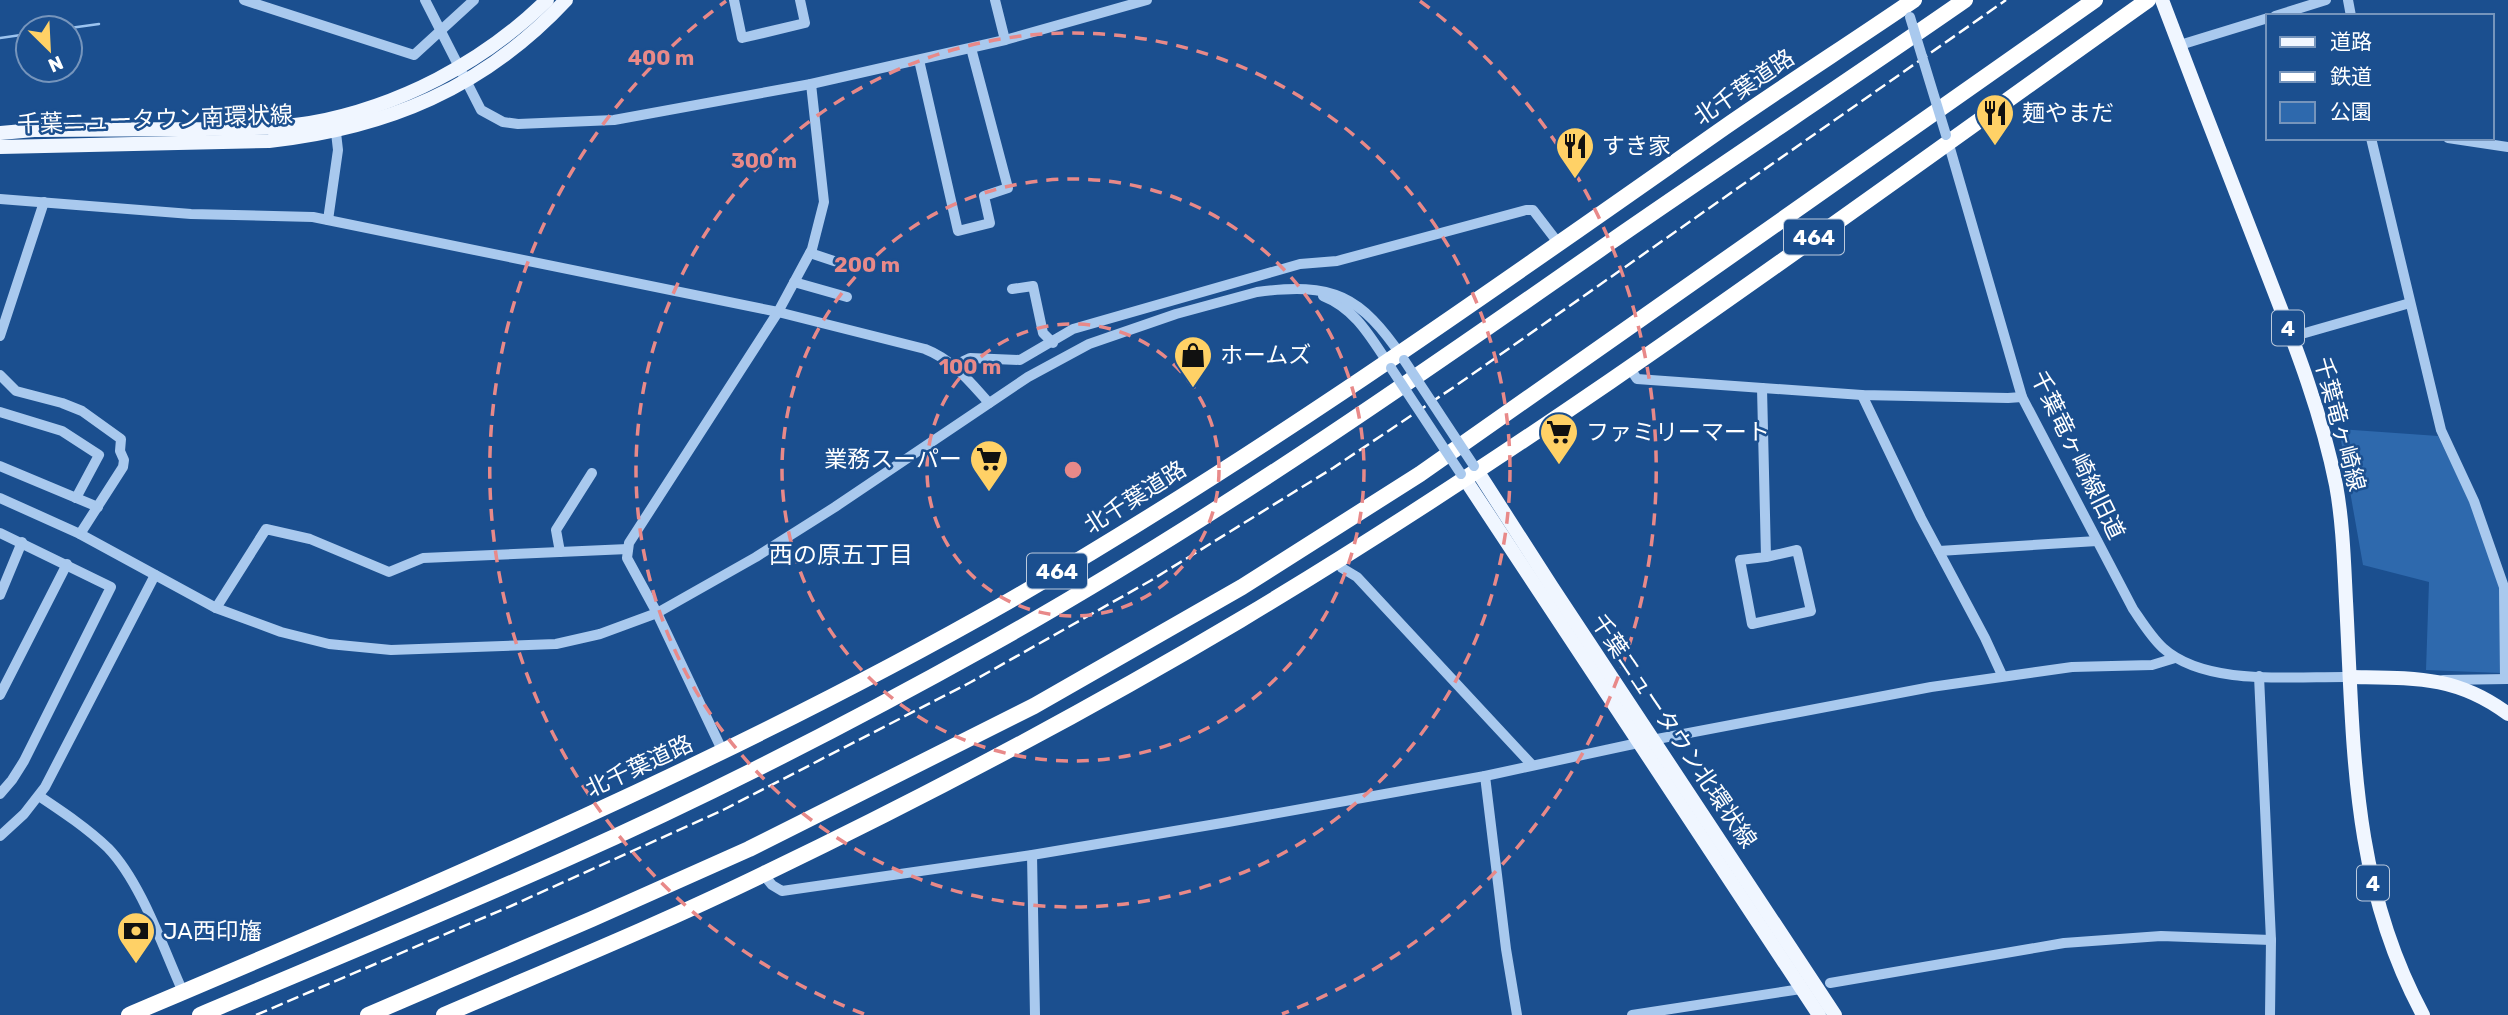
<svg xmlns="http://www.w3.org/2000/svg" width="2508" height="1015" font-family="Rubik,'Noto Sans JP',sans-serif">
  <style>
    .green { fill: #2e69ad }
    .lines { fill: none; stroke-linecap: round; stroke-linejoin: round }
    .stream { stroke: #9cc4f0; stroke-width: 2.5 }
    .minor { stroke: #a9c9ee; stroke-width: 10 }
    .major { stroke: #f0f6ff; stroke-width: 14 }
    .highway { stroke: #fff; stroke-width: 16 }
    .rail { stroke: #fff; stroke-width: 2.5; stroke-dasharray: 12 5; stroke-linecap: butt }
    .minor-bridge { stroke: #a9c9ee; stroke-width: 10 }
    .ring { fill: none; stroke: #e88989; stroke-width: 3.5; stroke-dasharray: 12 9 }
    .labels { text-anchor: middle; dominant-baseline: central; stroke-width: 5; stroke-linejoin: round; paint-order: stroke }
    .shield { fill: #1b4f8f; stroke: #bbcadd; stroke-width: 2 }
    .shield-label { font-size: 21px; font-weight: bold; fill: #fff }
    .street-label { font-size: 23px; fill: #fff; stroke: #1b4f8f }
    .poi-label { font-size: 23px; fill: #fff; stroke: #1b4f8f; text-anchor: start }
    .neighbourhood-label { font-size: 24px; fill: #fff; stroke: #1b4f8f }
    .centre { fill: #e88989; stroke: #1b4f8f; stroke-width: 3.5 }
    .ring-label { font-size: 21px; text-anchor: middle; font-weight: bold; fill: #e88989; stroke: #1b4f8f; stroke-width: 5; stroke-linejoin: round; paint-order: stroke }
  </style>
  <rect width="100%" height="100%" fill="#1b4f8f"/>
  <polygon class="green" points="2339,429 2438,436 2470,502 2500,588 2501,673 2426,670 2429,582 2363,565"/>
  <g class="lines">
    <g class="stream">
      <polyline points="70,28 99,24"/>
      <polyline points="0,38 28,34"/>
    </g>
    <g class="minor">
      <polyline points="244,0 414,55 474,0"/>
      <polyline points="425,0 481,110 503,122 518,124 614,120 811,84 1005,40 1147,0"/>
      <polyline points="734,0 742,38 805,23 800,0"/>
      <polyline points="995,0 1005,40"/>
      <polyline points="2348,0 2351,16"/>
      <polyline points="2275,16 2326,0"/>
      <polyline points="2180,45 2268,18"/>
      <polyline points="919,60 958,231 990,223 984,196 1008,188 971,48"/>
      <path d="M 1947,138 L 2022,397 L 2133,609 C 2142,622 2151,637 2163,648 C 2206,687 2295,676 2351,677"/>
      <polyline points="2371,138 2441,430 2474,501 2504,587 2505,679"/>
      <polyline points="2448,138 2508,147"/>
      <path d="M 0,199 L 191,214 L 313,217 L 778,312 L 925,349 C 953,360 969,381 989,403"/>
      <polyline points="328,220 338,150 335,124"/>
      <polyline points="810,253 846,265"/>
      <polyline points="794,282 847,297"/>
      <polyline points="1012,289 1033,286 1043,333 1053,343"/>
      <path d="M 1323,296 C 1356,309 1371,338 1390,366"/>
      <polyline points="0,336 44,202"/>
      <polyline points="2291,337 2410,303"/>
      <polyline points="955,365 970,358 1020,360 1073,329 1300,264 1337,261 1526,210 1533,210 1559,244"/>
      <polyline points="1629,367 1637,379 1862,395 2008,398 2022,397"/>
      <polyline points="0,375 16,391 62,403 82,411 121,439 120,451 124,460 123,467 80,534"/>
      <polyline points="1762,388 1766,557 1740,560 1752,624 1811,611 1797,550 1766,557"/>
      <polyline points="1862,395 1921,518 1985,638 2002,675"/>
      <polyline points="0,412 62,431 99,455 76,498"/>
      <polyline points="0,466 98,507"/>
      <path d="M 0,498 L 80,534 L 216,608 L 281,632 L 329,644 L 391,650 L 556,644 L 600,634 L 657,613 L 756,557 L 835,507 L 1028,377 L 1089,344 L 1176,314 L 1257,292 C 1333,282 1360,295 1403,358"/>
      <polyline points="0,533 111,587 24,761 12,780 0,794"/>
      <polyline points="1939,551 2097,541"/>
      <polyline points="560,552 556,530 592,473"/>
      <polyline points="1337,560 1342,568 1357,577 1532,765"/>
      <polyline points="0,595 22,542"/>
      <polyline points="216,608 266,529 310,539 389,572 423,558 628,549"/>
      <polyline points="2259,676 2271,940 2270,1015"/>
      <polyline points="2443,680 2508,679"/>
      <polyline points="0,695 67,564"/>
      <polyline points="723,752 657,613 627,558 629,543 778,312 812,249 824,202 811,84"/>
      <polyline points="1485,776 1506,949 1517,1015"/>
      <path d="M 39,796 C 63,812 87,828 108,848 C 141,882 163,948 183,992"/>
      <polyline points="0,836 24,814 45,787 155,575"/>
      <polyline points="1032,855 1035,1015"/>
      <polyline points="763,874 772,885 782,891 1032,855 1228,822 1485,776 1652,740 1931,687 2072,667 2152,665 2175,658"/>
      <polyline points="1830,983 2064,943 2161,936 2271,940"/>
      <polyline points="1632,1015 1801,989"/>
    </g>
    <g class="major">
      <path d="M 2162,0 C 2197,93 2233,185 2269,278 C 2295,345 2322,414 2336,485 C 2343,523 2344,563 2346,601 C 2354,748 2351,882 2423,1015"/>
      <path d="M 0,133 L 34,130 C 91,130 147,129 204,129 C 239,128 275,129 310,123 C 398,107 483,63 547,0"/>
      <path d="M 0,147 L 269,141 C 387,128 484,88 566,0"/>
      <polyline points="1478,472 1552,587 1835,1015"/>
      <polyline points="1465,479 1819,1015"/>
      <path d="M 2351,677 C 2412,678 2456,675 2508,714"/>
    </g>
    <g class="highway">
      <path d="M 129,1015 C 428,888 727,762 1009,601 C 1257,458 1491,291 1725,127 C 1787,84 1851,43 1914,0"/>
      <path d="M 200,1015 C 323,963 447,912 568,858 C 712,794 852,722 990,645 C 1205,525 1407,384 1609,243 C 1727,161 1847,82 1965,0"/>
      <polyline points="368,1015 592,919 749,849 1034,706 1242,587 1420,474 2095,0"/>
      <path d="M 444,1015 C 551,969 659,925 764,874 C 924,797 1087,711 1240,620 C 1555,432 1849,212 2148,0"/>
    </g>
    <polyline class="rail" points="256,1015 511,906 723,810 971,682 1150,581 1333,468 1454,387 2006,0"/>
    <g class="minor-bridge">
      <polyline points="1910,17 1946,135"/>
      <polyline points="1404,360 1474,466"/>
      <polyline points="1391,368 1461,474"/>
    </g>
  </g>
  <g class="ring">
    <circle cx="1073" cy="470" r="146"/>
    <circle cx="1073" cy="470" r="291"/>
    <circle cx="1073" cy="470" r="437"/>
    <path d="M864 1014A583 583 0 0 1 726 1M1420 1A583 583 0 0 1 1282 1014"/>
  </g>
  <defs>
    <symbol id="restaurant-pin" viewBox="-11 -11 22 30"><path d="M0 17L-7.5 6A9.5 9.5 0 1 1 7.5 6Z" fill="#ffd166" stroke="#1b4f8f"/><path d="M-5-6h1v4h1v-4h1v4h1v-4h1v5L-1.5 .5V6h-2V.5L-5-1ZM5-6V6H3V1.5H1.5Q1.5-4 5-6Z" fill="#111"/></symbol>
    <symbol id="shop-pin" viewBox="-11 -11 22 30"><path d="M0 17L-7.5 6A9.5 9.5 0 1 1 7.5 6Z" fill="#ffd166" stroke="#1b4f8f"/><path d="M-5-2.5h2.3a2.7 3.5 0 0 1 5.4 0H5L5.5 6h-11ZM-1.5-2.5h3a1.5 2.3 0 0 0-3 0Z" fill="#111"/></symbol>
    <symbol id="supermarket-pin" viewBox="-11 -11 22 30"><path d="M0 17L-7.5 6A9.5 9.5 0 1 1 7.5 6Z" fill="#ffd166" stroke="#1b4f8f"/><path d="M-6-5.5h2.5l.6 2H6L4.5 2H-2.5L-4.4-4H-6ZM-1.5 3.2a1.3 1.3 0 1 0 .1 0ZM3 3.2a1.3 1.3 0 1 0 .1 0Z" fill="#111"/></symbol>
    <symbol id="bank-pin" viewBox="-11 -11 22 30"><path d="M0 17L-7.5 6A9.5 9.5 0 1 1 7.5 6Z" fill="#ffd166" stroke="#1b4f8f"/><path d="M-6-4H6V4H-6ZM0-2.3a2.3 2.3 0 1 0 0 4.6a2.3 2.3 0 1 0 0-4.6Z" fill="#111"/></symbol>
  </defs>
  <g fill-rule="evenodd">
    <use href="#restaurant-pin" x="1973" y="91" width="44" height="60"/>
    <use href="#restaurant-pin" x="1553" y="124" width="44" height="60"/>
    <use href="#shop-pin" x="1171" y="333" width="44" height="60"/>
    <use href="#supermarket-pin" x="1537" y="410" width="44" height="60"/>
    <use href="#supermarket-pin" x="967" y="437" width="44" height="60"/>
    <use href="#bank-pin" x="114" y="909" width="44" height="60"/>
  </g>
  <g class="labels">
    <g class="shield">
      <rect x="1784" y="219.5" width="60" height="35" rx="5"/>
      <rect x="2272" y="310.5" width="32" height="35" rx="5"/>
      <rect x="1027" y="553.5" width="60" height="35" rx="5"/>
      <rect x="2357" y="865.5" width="32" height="35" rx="5"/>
    </g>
    <g class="shield-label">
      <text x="1814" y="237">464</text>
      <text x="2288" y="328">4</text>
      <text x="1057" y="571">464</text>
      <text x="2373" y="883">4</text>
    </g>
    <g class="street-label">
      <text transform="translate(1744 87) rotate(-34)">北千葉道路</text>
      <text transform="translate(155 119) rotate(-2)">千葉ニュータウン南環状線</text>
      <text transform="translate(2340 424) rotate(75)">千葉竜ヶ崎線</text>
      <text transform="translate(2078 455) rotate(64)">千葉竜ヶ崎線旧道</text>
      <text transform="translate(1135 497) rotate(-32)">北千葉道路</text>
      <text transform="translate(1674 731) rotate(56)">千葉ニュータウン北環状線</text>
      <text transform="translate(639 766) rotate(-25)">北千葉道路</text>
    </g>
    <g class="poi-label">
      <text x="2022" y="113">麺やまだ</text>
      <text x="1602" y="146">すき家</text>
      <text x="1220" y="355">ホームズ</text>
      <text x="1586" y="432">ファミリーマート</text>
      <text x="962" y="459" text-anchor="end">業務スーパー</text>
      <text x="163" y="931">JA西印旛</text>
    </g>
    <g class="neighbourhood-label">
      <text x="841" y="555">西の原五丁目</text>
    </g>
  </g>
  <circle cx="1073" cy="470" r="10" class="centre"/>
  <g class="ring-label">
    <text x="661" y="65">400 m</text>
    <text x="764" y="168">300 m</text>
    <text x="867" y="272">200 m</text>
    <text x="970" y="374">100 m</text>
  </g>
  <rect x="2266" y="14" width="228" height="126" fill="#1b4f8f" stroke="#7695bc" stroke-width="2"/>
  <rect x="2280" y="37" width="35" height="10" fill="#f0f6ff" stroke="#7695bc" stroke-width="2"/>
  <text x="2330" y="49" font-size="21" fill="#ffffff">道路</text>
  <rect x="2280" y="72" width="35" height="10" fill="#ffffff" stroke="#7695bc" stroke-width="2"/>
  <text x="2330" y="84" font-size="21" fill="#ffffff">鉄道</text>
  <rect x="2280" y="102" width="35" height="21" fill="#2e69ad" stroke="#7695bc" stroke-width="2"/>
  <text x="2330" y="119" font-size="21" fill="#ffffff">公園</text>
  <g transform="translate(49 49) rotate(156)"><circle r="33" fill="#1b4f8f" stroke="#7695bc" stroke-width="2"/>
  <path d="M0-5L12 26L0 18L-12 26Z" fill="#ffd166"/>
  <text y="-10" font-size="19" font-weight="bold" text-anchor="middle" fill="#ffffff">N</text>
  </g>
</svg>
